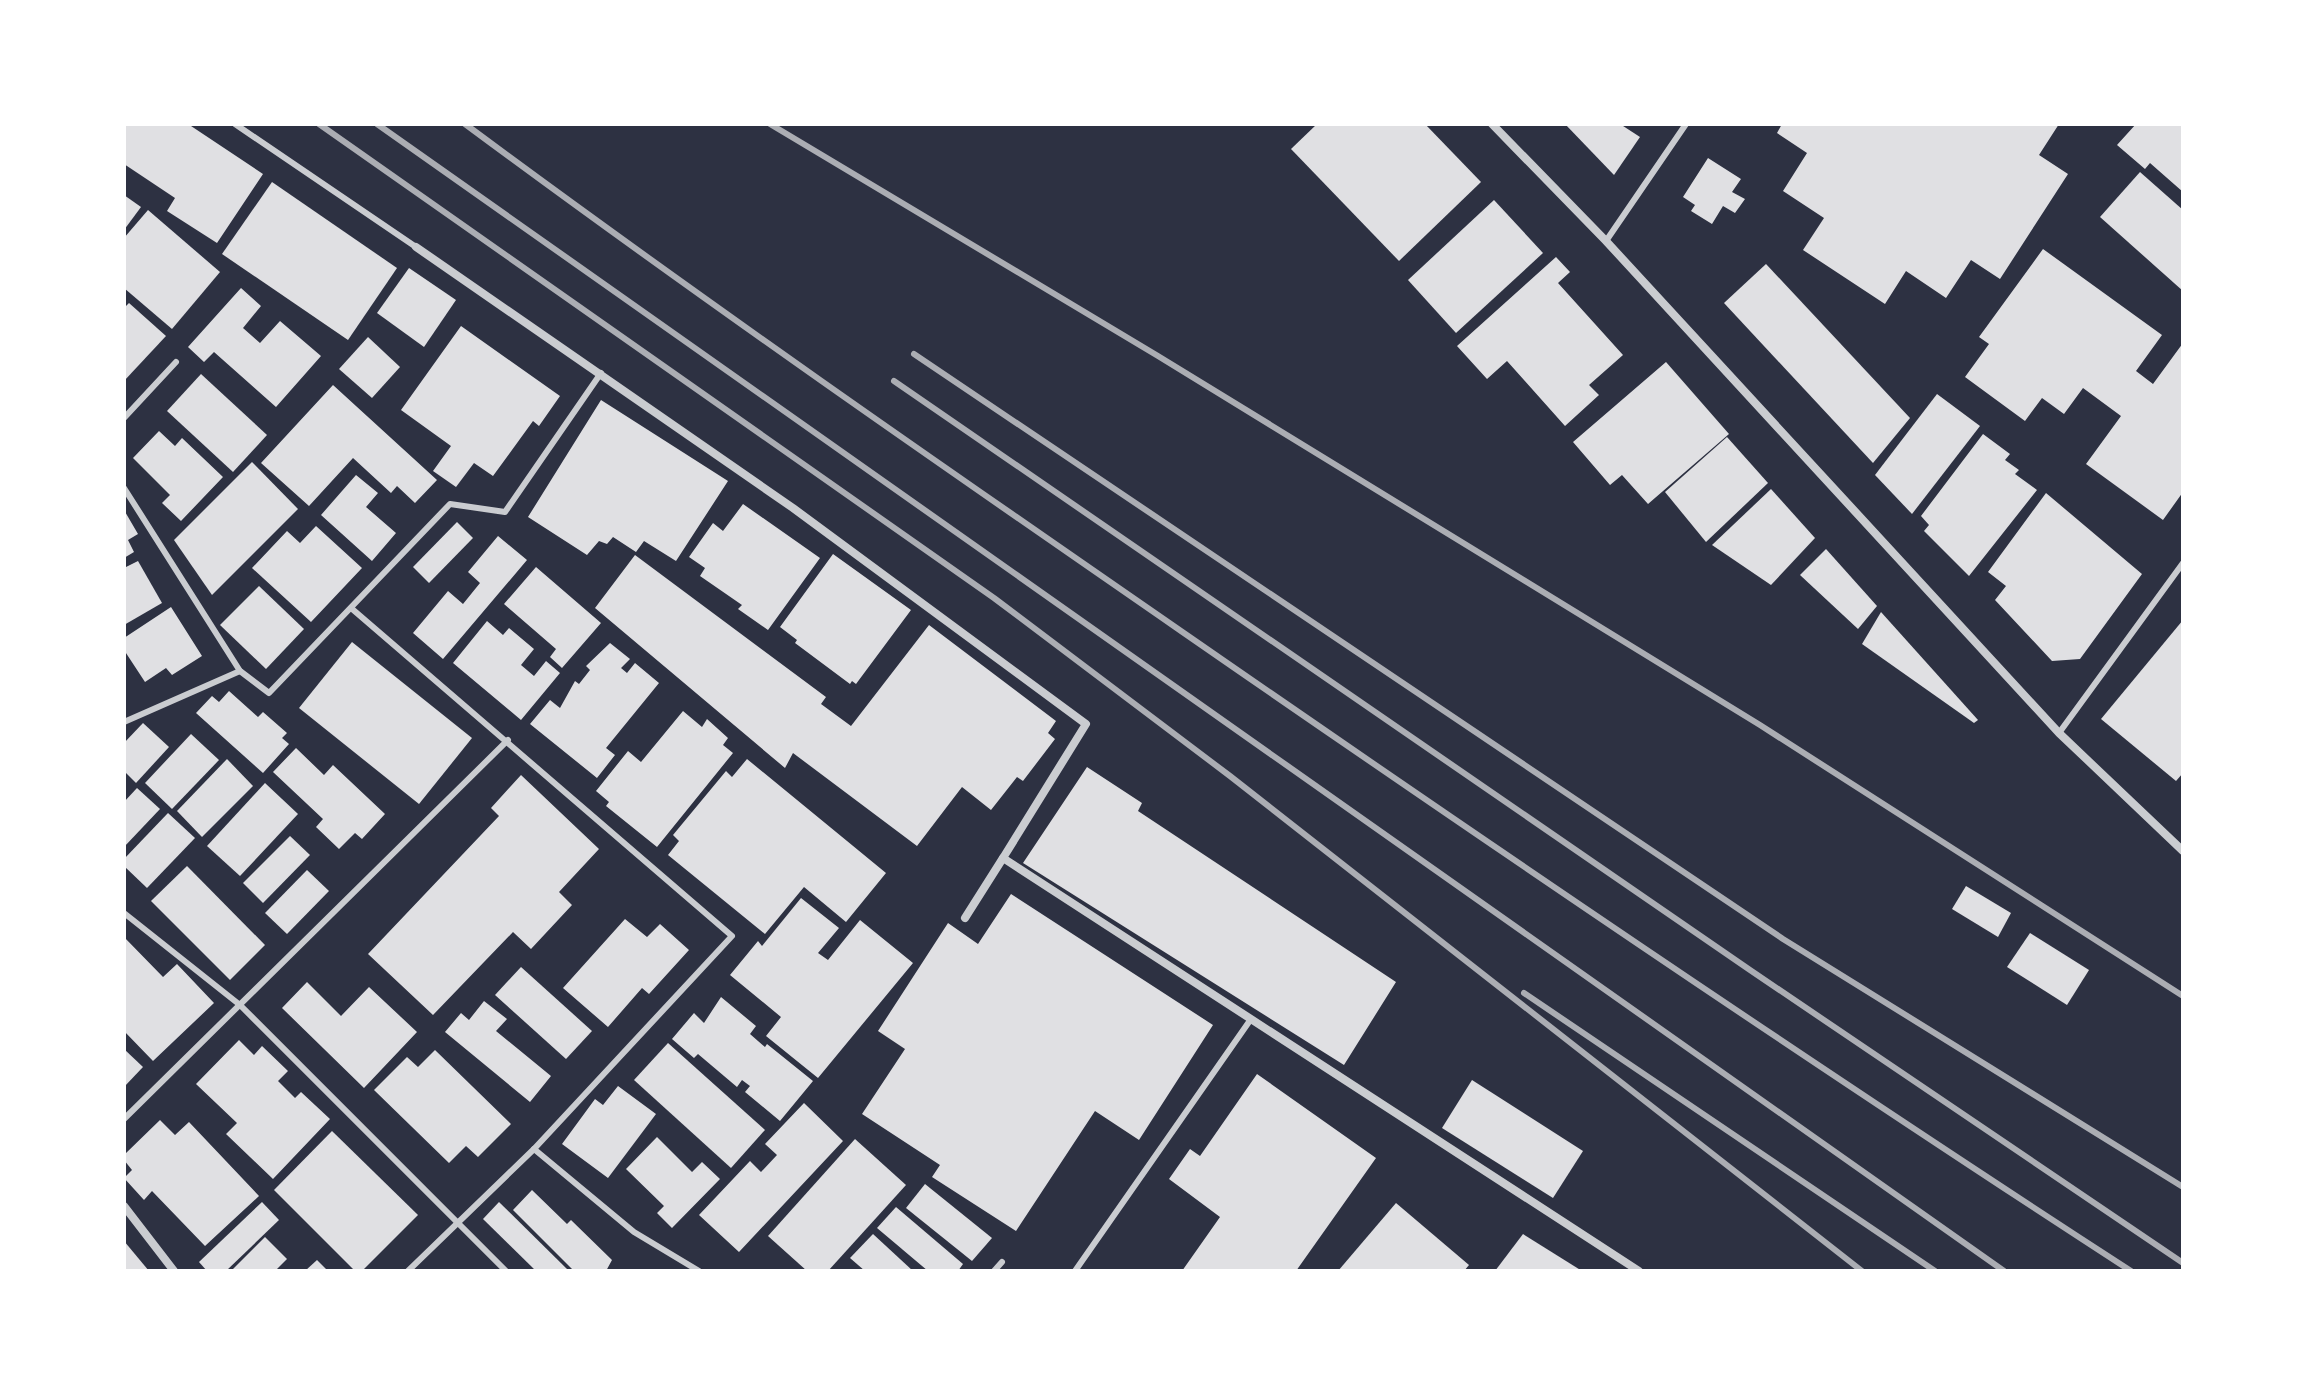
<svg xmlns="http://www.w3.org/2000/svg" width="2307" height="1395" font-family="Helvetica,sans-serif">
  <style>
    .building { fill: #e0e0e3 }
    .lines { fill: none; stroke-linecap: round; stroke-linejoin: round }
    .service { stroke: #caccd0; stroke-width: 6 }
    .minor { stroke: #caccd0; stroke-width: 8 }
    .rail { stroke: #abadb3; stroke-width: 6 }
  </style>
  <rect width="100%" height="100%" fill="#2d3142"/>
  <g class="building">
    <polygon points="124,124 188,124 263,174 217,243 167,211 175,198 124,164"/>
    <polygon points="1317,124 1425,124 1481,182 1399,261 1291,149"/>
    <polygon points="1565,124 1620,124 1640,137 1614,175"/>
    <polygon points="1782,124 2059,124 2039,155 2068,174 2000,279 1971,260 1946,298 1906,271 1885,304 1803,250 1824,218 1783,191 1807,153 1777,133"/>
    <polygon points="2136,124 2183,124 2183,192 2150,163 2145,169 2117,145"/>
    <polygon points="1708,158 1741,179 1732,192 1745,199 1735,213 1723,206 1712,224 1691,211 1695,205 1683,197"/>
    <polygon points="2140,172 2183,210 2183,291 2100,217"/>
    <polygon points="272,182 397,268 348,340 222,254"/>
    <polygon points="124,195 141,207 124,230"/>
    <polygon points="1494,200 1543,253 1456,333 1408,280"/>
    <polygon points="148,210 220,272 172,329 124,288 124,238"/>
    <polygon points="2043,249 2162,335 2136,371 2153,384 2183,343 2183,492 2163,520 2086,464 2121,416 2083,388 2064,414 2042,398 2025,421 1965,377 1989,344 1979,337"/>
    <polygon points="1556,257 1570,272 1558,283 1623,355 1589,385 1599,395 1565,426 1507,361 1487,379 1457,346"/>
    <polygon points="1766,264 1910,418 1873,463 1724,303"/>
    <polygon points="409,268 456,300 424,347 377,313"/>
    <polygon points="241,288 261,306 243,328 260,343 280,321 321,356 276,407 214,352 204,362 188,347"/>
    <polygon points="129,303 166,336 124,381 124,308"/>
    <polygon points="461,326 560,396 539,426 533,421 493,476 474,463 456,487 433,471 451,446 401,410"/>
    <polygon points="368,337 400,367 372,398 339,369"/>
    <polygon points="1666,362 1729,434 1648,504 1622,475 1610,485 1573,442"/>
    <polygon points="201,374 267,435 233,472 167,411"/>
    <polygon points="333,385 437,480 415,503 397,486 391,493 353,458 309,506 261,463"/>
    <polygon points="1937,394 1980,426 1912,514 1875,475"/>
    <polygon points="601,400 728,481 676,561 644,541 636,552 613,537 607,544 599,541 587,555 528,517"/>
    <polygon points="159,431 175,446 182,438 223,477 181,521 162,503 170,495 133,458"/>
    <polygon points="1983,434 2010,454 2005,460 2019,470 2015,474 2037,490 1969,576 1924,531 1929,525 1921,516"/>
    <polygon points="1727,437 1768,483 1706,542 1665,492"/>
    <polygon points="252,462 298,509 212,595 174,540"/>
    <polygon points="356,475 378,493 366,507 396,533 372,561 321,515"/>
    <polygon points="1771,489 1815,538 1771,585 1712,545"/>
    <polygon points="2046,493 2142,574 2080,659 2052,661 1995,600 2006,586 1988,572"/>
    <polygon points="743,504 820,558 768,630 738,609 742,605 700,576 705,568 689,557 713,523 723,531"/>
    <polygon points="124,510 138,534 128,540 134,552 124,558"/>
    <polygon points="457,522 473,538 429,583 413,567"/>
    <polygon points="316,526 362,568 311,622 252,568 287,531 300,543"/>
    <polygon points="498,536 527,560 443,659 413,633 448,591 463,604 480,583 468,572"/>
    <polygon points="1826,549 1877,606 1858,629 1800,575"/>
    <polygon points="833,554 911,610 856,684 852,681 850,684 795,643 797,640 780,627"/>
    <polygon points="635,555 826,697 821,704 851,726 929,625 1056,721 1048,733 1055,739 1023,781 1017,777 991,810 962,787 917,846 793,753 785,768 595,608"/>
    <polygon points="138,561 162,603 124,625 124,568"/>
    <polygon points="536,567 601,623 562,668 550,657 556,649 504,604"/>
    <polygon points="259,586 304,629 266,669 220,625"/>
    <polygon points="171,607 202,656 172,675 166,668 145,682 124,650 124,638"/>
    <polygon points="1881,612 1978,720 1974,723 1862,644"/>
    <polygon points="2183,620 2183,773 2176,781 2101,719"/>
    <polygon points="487,621 503,635 509,628 534,649 521,665 534,676 546,661 560,673 521,720 453,663"/>
    <polygon points="352,642 472,738 419,804 299,708"/>
    <polygon points="610,643 630,659 621,668 627,673 635,663 659,683 606,748 615,755 597,778 530,724 550,700 560,708 575,681 579,684 590,670 586,666"/>
    <polygon points="229,691 258,717 263,712 287,733 282,738 289,744 263,773 196,713 212,696 219,702"/>
    <polygon points="683,711 702,727 707,719 728,738 723,745 733,753 657,847 606,806 609,802 596,791 628,751 641,762"/>
    <polygon points="143,723 169,747 136,783 124,771 124,743"/>
    <polygon points="191,734 219,760 172,809 145,783"/>
    <polygon points="296,748 324,775 333,765 385,814 362,839 355,833 339,849 316,827 323,819 273,772"/>
    <polygon points="227,759 253,786 202,837 177,811"/>
    <polygon points="747,759 886,873 846,922 804,887 765,934 668,855 679,841 673,835 726,771 732,777"/>
    <polygon points="1087,767 1142,803 1138,811 1396,982 1344,1065 1023,863"/>
    <polygon points="521,775 599,849 559,892 572,905 531,949 513,932 433,1015 368,954 499,816 491,808"/>
    <polygon points="265,783 298,814 240,876 207,846"/>
    <polygon points="137,788 160,809 124,847 124,802"/>
    <polygon points="168,813 195,838 147,888 124,866 124,859"/>
    <polygon points="290,836 310,855 263,903 243,883"/>
    <polygon points="187,866 265,945 230,980 151,901"/>
    <polygon points="307,870 329,891 287,934 265,913"/>
    <polygon points="1966,886 2011,913 1998,937 1952,909"/>
    <polygon points="1011,894 1213,1025 1139,1140 1095,1111 1016,1231 932,1177 940,1165 862,1114 905,1049 878,1031 948,923 978,944"/>
    <polygon points="801,898 839,928 818,953 828,960 860,920 913,963 818,1078 766,1036 781,1017 730,975 758,941 762,946"/>
    <polygon points="625,919 647,937 660,924 689,950 649,994 642,988 608,1027 563,988"/>
    <polygon points="2030,933 2089,970 2067,1005 2007,967"/>
    <polygon points="124,937 163,977 177,964 214,1003 153,1061 124,1031"/>
    <polygon points="521,967 592,1031 566,1059 495,995"/>
    <polygon points="307,982 341,1016 369,987 417,1032 364,1088 282,1008"/>
    <polygon points="721,997 756,1026 750,1034 765,1047 767,1044 813,1081 780,1121 745,1092 750,1086 742,1080 737,1087 698,1054 694,1058 672,1039 694,1013 704,1023"/>
    <polygon points="484,1001 507,1019 496,1031 551,1076 530,1102 445,1032 461,1013 469,1020"/>
    <polygon points="239,1040 254,1055 262,1046 288,1071 278,1081 295,1098 301,1092 330,1119 273,1179 226,1134 237,1123 196,1084"/>
    <polygon points="668,1043 765,1130 731,1168 634,1080"/>
    <polygon points="124,1049 143,1067 124,1087"/>
    <polygon points="435,1050 511,1124 478,1157 466,1146 449,1163 374,1090 407,1057 418,1067"/>
    <polygon points="1257,1074 1376,1158 1296,1271 1182,1271 1220,1217 1169,1179 1190,1149 1200,1156"/>
    <polygon points="1472,1080 1583,1151 1553,1198 1442,1128"/>
    <polygon points="618,1086 656,1114 608,1178 562,1144 595,1099 603,1105"/>
    <polygon points="804,1103 843,1141 739,1252 699,1215 750,1161 761,1172 777,1155 765,1144"/>
    <polygon points="160,1120 175,1135 189,1122 259,1196 205,1246 152,1191 144,1200 124,1178 132,1170 124,1160 124,1155"/>
    <polygon points="332,1131 418,1215 362,1271 355,1271 274,1190"/>
    <polygon points="657,1137 692,1172 702,1162 720,1179 672,1228 657,1213 664,1206 626,1169"/>
    <polygon points="855,1139 906,1185 828,1271 807,1271 768,1236"/>
    <polygon points="925,1184 992,1238 972,1261 906,1208"/>
    <polygon points="532,1190 567,1224 571,1220 612,1260 606,1271 574,1271 513,1210"/>
    <polygon points="262,1202 279,1220 226,1271 207,1271 199,1262"/>
    <polygon points="499,1202 569,1271 536,1271 483,1219"/>
    <polygon points="1396,1203 1469,1265 1464,1271 1338,1271"/>
    <polygon points="896,1207 963,1264 958,1271 928,1271 877,1228"/>
    <polygon points="873,1234 913,1271 865,1271 850,1258"/>
    <polygon points="1523,1234 1582,1271 1495,1271"/>
    <polygon points="265,1237 287,1259 275,1271 231,1271"/>
    <polygon points="124,1241 149,1271 124,1271"/>
    <polygon points="317,1260 328,1271 305,1271"/>
  </g>
  <g class="lines">
    <g class="service">
      <polyline points="235,124 416,247"/>
      <polyline points="1606,241 1686,124"/>
      <polyline points="124,418 176,362"/>
      <polyline points="124,488 240,671 269,693 450,504 505,512 601,373"/>
      <polyline points="351,608 732,936 534,1149 408,1271"/>
      <polyline points="124,722 240,671"/>
      <polyline points="2059,733 2183,563"/>
      <polyline points="124,913 240,1005 506,1271"/>
      <polyline points="124,1119 508,740"/>
      <polyline points="534,1149 634,1232 699,1271"/>
      <polyline points="994,1271 1002,1262"/>
      <polyline points="1075,1271 1251,1019"/>
    </g>
    <g class="minor">
      <polyline points="1492,124 1606,241 2059,733 2183,851"/>
      <polyline points="416,247 793,508 1086,724 1003,858 1639,1271"/>
      <polyline points="965,918 1003,858"/>
      <polyline points="124,1206 174,1271"/>
    </g>
    <g class="rail">
      <polyline points="319,124 994,598 1230,776 1862,1271"/>
      <polyline points="377,124 2004,1271"/>
      <path d="M 465,124 C 713,308 967,483 1220,658 C 1521,866 1824,1072 2131,1271"/>
      <polyline points="770,124 1158,356 1760,725 2183,996"/>
      <polyline points="914,354 1783,939 2183,1187"/>
      <polyline points="894,381 1750,970 2183,1263"/>
      <polyline points="1524,993 1935,1271"/>
    </g>
  </g>
  <rect width="2307" height="1395" fill="none" stroke="#ffffff" stroke-width="252"/>
</svg>
